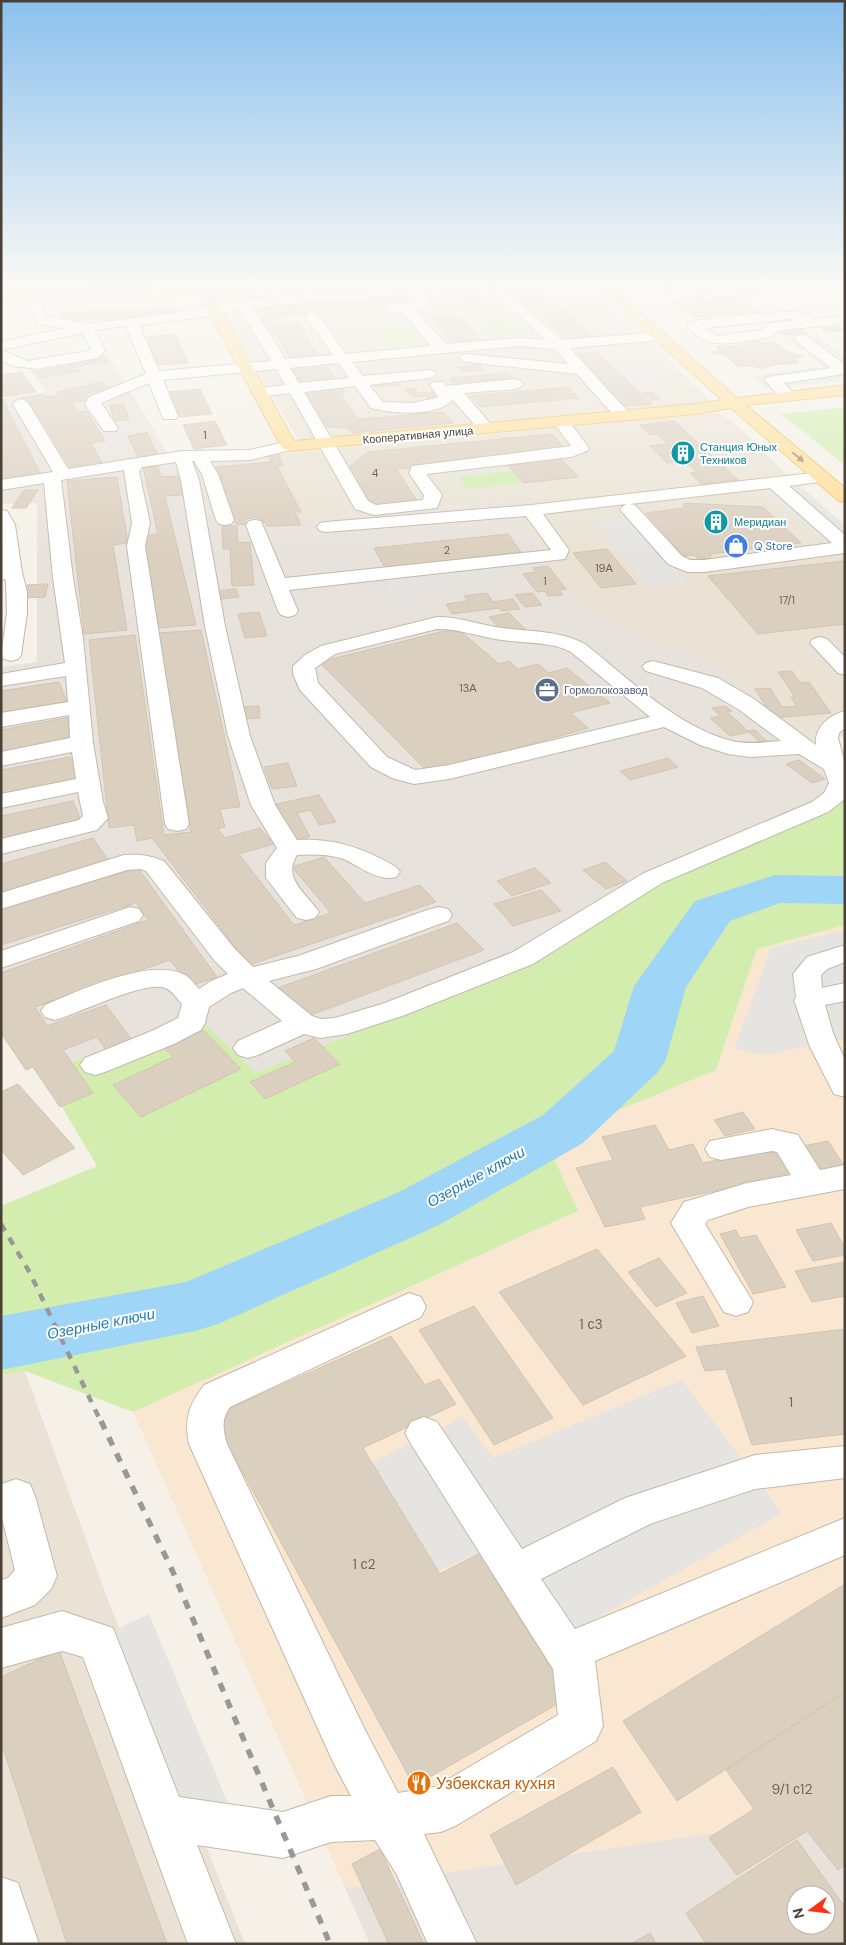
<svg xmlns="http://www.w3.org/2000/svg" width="846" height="1945" font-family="'DM Sans',sans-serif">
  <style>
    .residential { fill: #eae3d5 }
    .commercial { fill: #f9e7d1 }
    .industrial { fill: #e8e2dc; fill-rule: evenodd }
    .green { fill: #d2edad }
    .parking { fill: #e6e4e0 }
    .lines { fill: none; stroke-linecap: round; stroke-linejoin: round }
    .river { fill: #9fd5f7; fill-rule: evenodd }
    .building { fill: #dbcfbf; stroke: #d4c4af; fill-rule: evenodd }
    .minor-casing { stroke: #c2b9a9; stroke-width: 2 }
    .major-casing { stroke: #efbf5c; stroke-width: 2 }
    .minor { fill: #fff; fill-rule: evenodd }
    .major { fill: #ffdf97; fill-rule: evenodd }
    .rail-far1 { stroke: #989898; stroke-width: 4.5; stroke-dasharray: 8 8; stroke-linecap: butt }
    .rail { stroke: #989898; stroke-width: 5.5; stroke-dasharray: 9 9; stroke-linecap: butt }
    .oneway { fill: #9b8862 }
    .labels { text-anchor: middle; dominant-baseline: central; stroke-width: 4; stroke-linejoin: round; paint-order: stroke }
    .number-label { font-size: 11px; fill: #6e6458 }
    .far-street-label { font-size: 11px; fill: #4a4136; stroke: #fff }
    .far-culture-label { font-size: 11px; fill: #0d838f; stroke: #fff; text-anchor: start }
    .far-shop-label { font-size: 11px; fill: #366cbe; stroke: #fff; text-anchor: start }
    .far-service-label { font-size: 11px; fill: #4e5e75; stroke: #fff; text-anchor: start }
    .near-number-label { font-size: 14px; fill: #6e6458 }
    .water-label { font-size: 15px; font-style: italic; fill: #237cb8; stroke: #fff }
    .near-food-label { font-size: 16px; fill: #c56008; stroke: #fff; text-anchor: start }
  </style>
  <rect width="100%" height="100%" fill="#f5f1e8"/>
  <g class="residential">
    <polygon points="310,286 588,286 627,320 713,404 299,441 213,294"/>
    <polygon points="717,413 731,420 845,530 845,736 818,741 715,666 588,614 507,501 282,522 279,454"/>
    <polygon points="25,1371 106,1595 245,1944 1,1944 1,1375"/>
  </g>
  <polygon class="commercial" points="845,925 845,1826 787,1822 345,1888 133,1412 577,1212 555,1162 602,1117 716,1070 757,949"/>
  <g class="industrial">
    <polygon points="109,355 173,463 279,454 282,522 507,501 588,614 715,666 818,741 800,742 845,785 707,858 522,966 256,1074 199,1019 38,1073 1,1022 1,667 37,662 37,503 1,504 1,399 47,392 27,369"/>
    <path d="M 787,1822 L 845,1826 L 845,1944 L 370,1944 L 345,1888 ZM 796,1895 L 826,1895 L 826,1925 L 796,1925 Z"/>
  </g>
  <g class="green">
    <polygon points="501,317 520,336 496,338 478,320"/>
    <polygon points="407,326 422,344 390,347 375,329"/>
    <polygon points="845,407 845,465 781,414"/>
    <polygon points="511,471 521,483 467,489 458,477"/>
    <polygon points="845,785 845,925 757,949 716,1070 602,1117 555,1161 578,1211 133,1412 25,1371 1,1375 1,1206 97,1166 62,1107 38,1073 199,1019 256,1073 522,966 707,858"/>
  </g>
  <g class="parking">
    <polygon points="816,335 845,356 845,381 768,388 753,377 771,372 823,367 786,337"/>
    <polygon points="629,354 664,385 642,388 608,356"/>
    <polygon points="500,462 506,470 455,475 450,467"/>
    <polygon points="802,488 845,525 845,544 827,546 767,492"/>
    <polygon points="627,516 686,581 649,586 592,519"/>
    <polygon points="496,567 505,581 415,591 422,604 400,606 385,580"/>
    <polygon points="845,930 845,1039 764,1055 734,1048 771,948"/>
    <polygon points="682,1380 782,1513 538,1652 474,1555 438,1571 370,1464 463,1417 493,1458"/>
    <polygon points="149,1614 227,1801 188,1821 113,1631"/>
  </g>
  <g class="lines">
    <polygon class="river" points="775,875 845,876 845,904 780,903 730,921 686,987 666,1059 658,1072 583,1143 439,1225 218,1324 195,1331 1,1370 1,1316 186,1282 397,1193 543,1115 614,1051 634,986 695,901"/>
  </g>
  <g class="building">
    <polygon points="33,286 87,286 33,289"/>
    <polygon points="503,286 530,286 552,306 561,305 594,337 566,339 534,308 526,308"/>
    <polygon points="678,286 742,286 684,291"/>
    <polygon points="471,291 479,299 447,302 439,294"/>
    <polygon points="729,295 741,298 760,312 694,317 672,300"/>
    <polygon points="403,296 410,304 266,317 260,308"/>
    <polygon points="176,308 176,316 59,321 60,313"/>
    <polygon points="457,315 481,341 453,344 431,317"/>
    <polygon points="296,322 320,358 291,360 269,324"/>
    <polygon points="833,323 844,331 826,332 815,324"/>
    <polygon points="802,329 808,333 784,335 778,331"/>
    <polygon points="175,334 188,363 158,365 146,337"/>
    <polygon points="755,341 765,343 775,342 785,351 803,356 795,359 799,363 773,365 761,369 753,366 738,367 726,356 712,352 719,350 716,347 743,345"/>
    <polygon points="597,352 652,404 622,406 570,354"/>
    <polygon points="102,356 108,361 75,367 80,371 40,378 34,372 72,365 68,362"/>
    <polygon points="480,365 484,370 461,372 457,367"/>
    <polygon points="327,367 337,382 303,386 293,370"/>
    <polygon points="22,372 36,392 1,397 1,375"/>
    <polygon points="508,373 513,378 454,383 450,378"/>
    <polygon points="397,381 400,385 375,387 373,383"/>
    <polygon points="102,382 110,389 84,394 90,399 72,403 78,412 87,411 105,441 91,443 103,464 71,469 35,410 21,398 44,394 47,397 60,395 57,392"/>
    <polygon points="568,387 579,398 480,407 470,396"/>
    <polygon points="343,388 345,392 340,393 357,418 362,419 348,428 327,427 305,391"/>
    <polygon points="414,388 418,393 433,392 439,400 429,401 425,396 412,397 405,389"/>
    <polygon points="200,389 212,414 180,417 168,392"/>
    <polygon points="653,392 660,399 650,400 643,393"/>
    <polygon points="3,400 41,475 1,481 1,401"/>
    <polygon points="124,404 129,420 114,421 110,405"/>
    <polygon points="444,412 453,423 352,433 348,428 362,419"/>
    <polygon points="215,421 227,445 194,449 183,425"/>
    <polygon points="674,421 738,480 701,484 690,473 697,472 684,461 667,463 650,446 668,444 657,434 650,435 640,425"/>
    <polygon points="147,433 158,455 138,457 128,436"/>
    <polygon points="552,434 568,452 396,469 418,502 372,507 348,468 368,452"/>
    <polygon points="278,454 283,465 277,466 301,512 295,512 301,525 267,526 265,522 260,523 258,517 245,519 247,524 237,525 218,482 222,481 216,467 271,462 268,455"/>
    <polygon points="557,455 578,477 523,483 508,465 541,461 537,457"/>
    <polygon points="158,466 161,477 178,476 183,495 165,496 196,625 157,628 139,536 158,534 143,467"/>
    <polygon points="117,477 128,543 113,545 127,630 84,634 67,481"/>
    <polygon points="24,490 38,490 26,508 12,508"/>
    <polygon points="684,503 763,507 801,543 711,554 710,559 697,558 694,555 683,556 646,513 684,508"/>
    <polygon points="222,526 237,526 238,543 250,542 254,585 232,586 230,549 223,549"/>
    <polygon points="508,534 521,552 385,568 374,548"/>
    <polygon points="607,549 636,584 601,588 573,553"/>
    <polygon points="845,561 845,624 758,634 708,576"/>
    <polygon points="548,566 566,589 559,590 563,595 548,596 545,591 537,592 523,574 537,572 533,568"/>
    <polygon points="48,584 45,597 24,598 27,585"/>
    <polygon points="236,589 239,597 221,599 218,591"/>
    <polygon points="487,593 493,602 513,599 520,609 501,611 499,608 452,614 446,604 468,601 464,596"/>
    <polygon points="532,593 542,605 525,607 515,595"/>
    <polygon points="259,612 267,636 245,638 238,614"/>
    <polygon points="509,613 525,629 504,633 489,617"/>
    <polygon points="457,628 499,664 509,661 518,669 538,664 549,673 567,668 610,703 571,713 588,728 429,773 319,662"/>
    <polygon points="201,630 240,807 220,809 225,827 218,829 225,838 260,828 274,844 239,854 294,925 331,913 292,867 324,857 365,903 420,885 436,902 249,965 152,838 137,841 134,825 109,828 89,640 135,635 164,835 191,832 158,633"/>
    <polygon points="792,671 800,683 809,682 831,713 773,718 755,689 770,688 782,707 797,706 791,697 795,697 778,672"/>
    <polygon points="59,682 67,702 1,713 1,691"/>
    <polygon points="259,706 260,718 246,719 244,707"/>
    <polygon points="725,706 732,711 727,712 748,731 755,730 767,741 761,743 749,732 730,736 710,718 720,716 712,708"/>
    <polygon points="70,717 76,729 68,731 71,739 1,752 1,730"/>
    <polygon points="70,757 80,780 1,796 1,770"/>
    <polygon points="668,758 678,767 630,780 620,771"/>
    <polygon points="799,760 825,779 812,783 786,764"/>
    <polygon points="288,763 297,786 272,789 264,767"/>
    <polygon points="319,795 336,822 319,825 311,810 297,813 310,837 296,840 276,804"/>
    <polygon points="73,801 82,823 1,840 1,816"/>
    <polygon points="93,838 111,864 1,896 1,864"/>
    <polygon points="605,862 627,881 606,889 583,870"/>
    <polygon points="138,868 217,977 190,986 170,960 35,1007 47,1026 106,1005 132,1040 106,1050 97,1037 63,1050 93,1093 60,1107 33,1067 26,1070 1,1033 1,973 148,920 136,903 1,945 1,909"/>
    <polygon points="535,868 551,883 512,896 497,881"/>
    <polygon points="541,890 561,911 513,926 494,904"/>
    <polygon points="457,923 484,950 303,1018 278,988"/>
    <polygon points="203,1030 241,1069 141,1117 113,1085 173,1057 164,1048"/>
    <polygon points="314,1038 340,1064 265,1099 250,1082 295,1062 285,1051"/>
    <polygon points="18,1084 75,1148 23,1175 1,1150 1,1092"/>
    <polygon points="743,1112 755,1129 725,1136 714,1120"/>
    <polygon points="655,1125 669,1150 693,1144 703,1163 773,1149 789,1175 640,1207 645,1219 605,1227 576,1168 613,1160 602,1137"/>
    <polygon points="828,1141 845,1167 822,1175 803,1146"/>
    <polygon points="831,1223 845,1248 845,1255 813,1261 796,1230"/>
    <polygon points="736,1230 740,1238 756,1235 786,1287 753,1294 720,1234"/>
    <polygon points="597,1249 686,1356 583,1405 499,1292"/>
    <polygon points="659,1258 687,1293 656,1307 628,1272"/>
    <polygon points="845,1262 845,1296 812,1302 795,1271"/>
    <polygon points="703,1296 719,1326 692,1333 676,1303"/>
    <polygon points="474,1306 553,1418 494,1445 419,1330"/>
    <polygon points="845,1329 845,1434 752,1445 726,1369 705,1371 696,1347"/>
    <polygon points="391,1336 425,1385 439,1379 456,1404 363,1448 440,1574 478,1554 570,1697 414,1786 212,1416"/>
    <polygon points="845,1584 845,1692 677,1801 623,1721"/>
    <polygon points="59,1650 167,1944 67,1944 1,1742 1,1677"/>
    <polygon points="845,1692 845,1865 838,1870 807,1831 737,1875 709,1838 754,1809 726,1770"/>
    <polygon points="613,1767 641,1812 516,1885 490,1835"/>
    <path d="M 797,1840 L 845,1907 L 845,1944 L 706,1944 L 686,1913 ZM 796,1895 L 826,1895 L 826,1925 L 796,1925 Z"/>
    <polygon points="380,1849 424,1944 389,1944 352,1864"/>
    <polygon points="650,1933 656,1944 631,1944"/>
  </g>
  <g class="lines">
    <defs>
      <g id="minor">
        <path d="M 85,286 L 159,286 L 153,290 L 40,296 L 46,316 L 86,324 L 197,310 L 244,300 L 406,286 L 420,289 L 430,299 L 427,309 L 416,311 L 446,344 L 518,338 L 545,340 L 487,286 L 501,286 L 562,340 L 660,332 L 667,336 L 660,340 L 570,348 L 629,413 L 631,416 L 629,419 L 617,419 L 577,374 L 467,362 L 462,361 L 460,358 L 462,355 L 467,354 L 568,364 L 555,349 L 518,346 L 352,362 L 363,376 L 429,370 L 434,371 L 436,374 L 434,377 L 429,378 L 369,385 L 383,402 L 413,403 L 436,398 L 438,397 L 430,385 L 433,382 L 443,382 L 446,386 L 515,379 L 520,381 L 523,384 L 520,387 L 515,389 L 464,393 L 495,429 L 493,432 L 481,432 L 453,400 C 435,417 393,414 371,408 L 355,386 L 304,392 L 368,501 L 376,505 L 423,500 L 424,495 L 409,473 L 412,466 L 571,446 L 553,422 L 555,419 L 567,419 L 589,448 L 587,451 L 571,457 L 426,474 L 442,495 L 437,508 L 374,515 L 355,509 L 290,393 L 259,397 L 254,395 L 251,392 L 254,389 L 285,385 L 276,369 L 163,380 L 178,416 L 176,419 L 164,419 L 162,416 L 149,383 L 101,403 L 118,428 L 116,431 L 104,431 L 85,404 L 89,397 L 146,374 L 126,326 L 95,330 L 105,350 L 98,358 L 37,369 L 13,366 L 1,360 L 1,342 L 64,328 C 41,325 29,325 29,297 L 7,297 L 5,294 L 7,291 ZM 406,294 L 416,300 L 416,303 L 391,305 L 384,309 L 391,313 L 402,312 L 431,346 L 346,354 L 317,313 L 312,312 L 305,316 L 333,355 L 285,359 L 253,307 ZM 240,309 L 271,361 L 159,371 L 139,325 L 197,318 ZM 82,333 L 91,349 L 88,351 L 27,361 L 2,350 ZM 339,363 L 349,378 L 299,383 L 290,368 Z"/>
        <polygon points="658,286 672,286 684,296 677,300 672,299"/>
        <polygon points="750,286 769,287 759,293 703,298 696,294 703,290"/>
        <path d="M 789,311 L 807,314 L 815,319 L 845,316 L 845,324 L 780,330 L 771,337 L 766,338 C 737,342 706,353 686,325 L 693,321 ZM 789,319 L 796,320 L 771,323 L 762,330 L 717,336 L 705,328 Z"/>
        <path d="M 802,335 L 807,336 L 845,365 L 845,374 L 784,383 L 797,396 L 794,399 C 782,402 775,391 767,383 L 765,380 L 767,377 L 831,368 L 797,342 L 795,339 L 797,336 Z"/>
        <path d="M 21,399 L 26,401 L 29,404 L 68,469 L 182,451 L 250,450 L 289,441 L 295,443 L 297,446 L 295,449 L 250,460 L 210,461 L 218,474 L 234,520 L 231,524 L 225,525 L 219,524 L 216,520 L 202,474 L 194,461 L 192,461 L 199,480 L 225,626 L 250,736 L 275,805 L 297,840 C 334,838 364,848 396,867 L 400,872 L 396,877 C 376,882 359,865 341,858 C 327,854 311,854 297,855 C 282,878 306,893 319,912 L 315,918 L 306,920 L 297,918 L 266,878 L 266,863 L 277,848 L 251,805 L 228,736 L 205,626 L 181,480 L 176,462 L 142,467 L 139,472 L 150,523 L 145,546 L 189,824 L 186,829 L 177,831 L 168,829 L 165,824 L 127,546 L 132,523 L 124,470 L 61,480 L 73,578 L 83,638 L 93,743 L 103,802 L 108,818 L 97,830 L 1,854 L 1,839 L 79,820 L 83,816 L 78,792 L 1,808 L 1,794 L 76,779 L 72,752 L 1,766 L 1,752 L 70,738 L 69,715 L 1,727 L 1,713 L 68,702 L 66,676 L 1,686 L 1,674 L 65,663 L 53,578 L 44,483 L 1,490 L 1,480 L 53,472 L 13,404 L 16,401 Z"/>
        <path d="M 821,472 L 827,473 L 830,477 L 827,481 L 789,486 L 845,535 L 845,553 L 704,572 L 687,572 L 668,564 L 623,513 L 620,509 L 626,504 L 543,514 L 569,550 L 565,559 L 289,590 L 298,611 L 295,615 L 288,617 L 281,615 L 278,611 L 246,525 L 249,521 L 255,520 L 261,521 L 285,578 L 551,550 L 526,516 L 326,532 L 320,531 L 317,527 L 320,523 L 326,522 L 531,505 ZM 770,488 L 832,543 L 704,560 L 690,560 L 682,556 L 635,505 L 630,504 Z"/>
        <polygon points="1,510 7,511 15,525 22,572 27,592 27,613 21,655 18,659 11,661 4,659 1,656 7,613 6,582 5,579 1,580"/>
        <path d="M 437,617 C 462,617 479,625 502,628 C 531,632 558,630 585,644 C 628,678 677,727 732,741 C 748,745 765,742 781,741 L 738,709 L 702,688 L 646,671 L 642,667 L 646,663 L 653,661 L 718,678 L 754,699 L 816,745 C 814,728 829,715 845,711 L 845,728 L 839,733 L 838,738 L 845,763 L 845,799 L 828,812 L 662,883 L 533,964 L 405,1015 L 347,1034 L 320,1038 L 304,1034 L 258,1055 L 248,1058 L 238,1055 L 233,1048 L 238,1041 L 282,1021 L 243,988 L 231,993 L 209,1007 L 205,1023 L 201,1030 L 174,1044 L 105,1072 L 95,1075 L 85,1072 L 80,1065 L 85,1058 L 154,1030 L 178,1018 L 182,1004 C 177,999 172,990 165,988 C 145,980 78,1014 55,1020 L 45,1017 L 41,1011 L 45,1005 C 79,991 150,957 185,975 C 190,978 195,984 199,989 L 211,981 L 228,974 L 214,960 L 146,871 L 140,869 L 127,870 L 1,909 L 1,893 L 124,855 C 140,854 149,855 164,861 L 234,948 L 253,967 L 298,956 L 430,909 L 439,907 L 448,909 L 452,915 L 448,921 L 316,969 L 269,981 L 312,1016 L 321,1019 L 335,1018 L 385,1003 L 513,952 L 644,873 L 812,802 L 824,793 L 829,783 L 824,769 L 799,754 L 750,757 L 728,754 L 700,745 L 664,727 L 449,779 L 414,784 L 392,778 L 371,767 L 300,690 L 293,674 L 293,666 L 305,655 L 321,646 ZM 437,629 C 462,629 479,637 502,640 C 526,644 549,641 571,652 L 650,717 L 449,765 L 415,770 L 387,757 L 318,683 L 315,668 L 335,654 Z"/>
        <polygon points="820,637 827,639 845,657 845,675 838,673 810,643 813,639"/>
        <polygon points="130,907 139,909 143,915 139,921 1,968 1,951"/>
        <polygon points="845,945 845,962 827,969 821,975 822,988 845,983 845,1001 825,1005 833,1033 845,1060 845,1097 834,1094 810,1047 794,1000 796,997 793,974 807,957"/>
        <polygon points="772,1129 798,1135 820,1170 845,1165 845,1189 748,1207 708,1220 705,1224 753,1302 748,1312 736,1316 724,1312 671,1223 684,1202 747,1183 791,1175 777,1152 772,1151 721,1160 710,1157 705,1149 710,1141"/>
        <path d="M 409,1293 L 421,1297 L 426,1307 L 421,1317 L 230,1407 C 221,1419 223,1430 227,1444 L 365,1730 L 398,1793 L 435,1787 L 558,1715 L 553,1669 L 411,1444 L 405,1433 L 411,1422 L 424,1417 L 437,1422 L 522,1549 L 625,1498 L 755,1455 L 845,1446 L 845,1478 L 755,1489 L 650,1524 L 541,1579 L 575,1629 L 845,1518 L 845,1555 L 595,1661 L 603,1726 L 596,1741 L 457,1825 L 441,1832 L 424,1834 L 477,1944 L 428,1944 L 397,1875 L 375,1840 L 331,1842 L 283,1858 L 197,1845 L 236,1944 L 188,1944 L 83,1657 L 62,1651 L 1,1668 L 1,1628 L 62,1611 L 113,1628 L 179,1797 L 283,1812 L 331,1796 L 351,1796 L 333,1762 L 189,1444 C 184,1419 189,1405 204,1385 Z"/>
        <polygon points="16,1479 30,1484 35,1496 57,1576 51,1589 35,1605 1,1618 1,1580 8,1578 15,1570 1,1514 1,1486 2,1484"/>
        <polygon points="1,1877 18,1883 39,1944 1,1944"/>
      </g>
      <polygon id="major" points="192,286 264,286 258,290 210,294 222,311 294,441 695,404 722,400 596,286 610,286 737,398 845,385 845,395 746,405 845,488 845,502 839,501 731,408 695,414 289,451 283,449 281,446 208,311 198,295 1,303 1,295 192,287"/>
    </defs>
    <use href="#minor" class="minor-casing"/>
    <use href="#major" class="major-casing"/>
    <use href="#minor" class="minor"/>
    <use href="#major" class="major"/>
    <polyline class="rail-far1" points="1,1224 30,1273 101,1422"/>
    <polyline class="rail" points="101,1421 173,1572 330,1944"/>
  </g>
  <defs><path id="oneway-solid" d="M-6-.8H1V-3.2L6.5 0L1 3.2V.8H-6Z" transform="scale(1.25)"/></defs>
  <use class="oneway" href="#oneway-solid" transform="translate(798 457) rotate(40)"/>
  <linearGradient id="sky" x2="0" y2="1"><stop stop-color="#8bc1ee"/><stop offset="0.51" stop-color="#faf9f5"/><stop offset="1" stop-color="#faf9f5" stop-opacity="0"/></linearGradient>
  <rect width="846" height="558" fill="url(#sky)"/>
  <defs>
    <symbol id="building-disc" viewBox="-11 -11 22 22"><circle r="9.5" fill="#0f9aa8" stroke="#fff"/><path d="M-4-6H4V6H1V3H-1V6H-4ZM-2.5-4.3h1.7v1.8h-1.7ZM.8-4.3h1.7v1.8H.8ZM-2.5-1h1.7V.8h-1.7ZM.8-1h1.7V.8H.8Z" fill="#fff"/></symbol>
    <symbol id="shop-disc" viewBox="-11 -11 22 22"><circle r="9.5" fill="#3f7fe0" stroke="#fff"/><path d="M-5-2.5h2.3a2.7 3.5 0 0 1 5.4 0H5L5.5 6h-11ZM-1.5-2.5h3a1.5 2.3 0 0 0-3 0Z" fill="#fff"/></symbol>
    <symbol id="office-disc" viewBox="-11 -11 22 22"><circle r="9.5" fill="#5c6f8a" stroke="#fff"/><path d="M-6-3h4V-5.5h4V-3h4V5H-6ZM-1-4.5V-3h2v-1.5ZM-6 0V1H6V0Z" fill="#fff"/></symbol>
    <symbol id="restaurant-disc" viewBox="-11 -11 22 22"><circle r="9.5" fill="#e8710a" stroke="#fff"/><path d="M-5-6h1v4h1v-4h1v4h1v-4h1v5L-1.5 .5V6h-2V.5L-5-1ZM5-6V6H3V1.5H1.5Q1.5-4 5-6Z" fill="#fff"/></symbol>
  </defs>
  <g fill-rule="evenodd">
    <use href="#building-disc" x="669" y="439" width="28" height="28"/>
    <use href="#building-disc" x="702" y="508" width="28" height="28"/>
    <use href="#shop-disc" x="722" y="532" width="28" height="28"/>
    <use href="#office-disc" x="533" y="676" width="28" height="28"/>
    <use href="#restaurant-disc" x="405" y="1769" width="28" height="28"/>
  </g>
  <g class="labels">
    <g class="number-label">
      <text x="205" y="435">1</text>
      <text x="375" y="473">4</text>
      <text x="447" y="550">2</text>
      <text x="604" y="568">19А</text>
      <text x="545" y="581">1</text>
      <text x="787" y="600">17/1</text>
      <text x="468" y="688">13А</text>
    </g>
    <g class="far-street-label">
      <text transform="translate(418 435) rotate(-5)">Кооперативная улица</text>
    </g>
    <g class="far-culture-label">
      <text x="700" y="447">Станция Юных<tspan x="700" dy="13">Техников</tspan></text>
      <text x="734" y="522">Меридиан</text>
    </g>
    <g class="far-shop-label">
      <text x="754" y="546">Q Store</text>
    </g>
    <g class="far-service-label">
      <text x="564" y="690">Гормолокозавод</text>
    </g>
    <g class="near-number-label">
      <text x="591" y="1324">1 с3</text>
      <text x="791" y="1402">1</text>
      <text x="364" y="1564">1 с2</text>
      <text x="792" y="1789">9/1 с12</text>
    </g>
    <g class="water-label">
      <text transform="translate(476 1177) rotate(-29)">Озерные ключи</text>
      <text transform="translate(101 1324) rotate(-11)">Озерные ключи</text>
    </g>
    <g class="near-food-label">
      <text x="436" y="1783">Узбекская кухня</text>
    </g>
  </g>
  <rect width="846" height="1945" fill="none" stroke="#4a4136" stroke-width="5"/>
  <g transform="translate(811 1910) rotate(255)"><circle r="24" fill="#ffffff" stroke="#b7b3af"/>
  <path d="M0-4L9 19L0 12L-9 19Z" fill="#ff3215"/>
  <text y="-8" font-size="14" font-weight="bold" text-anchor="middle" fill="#4a4136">N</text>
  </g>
</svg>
